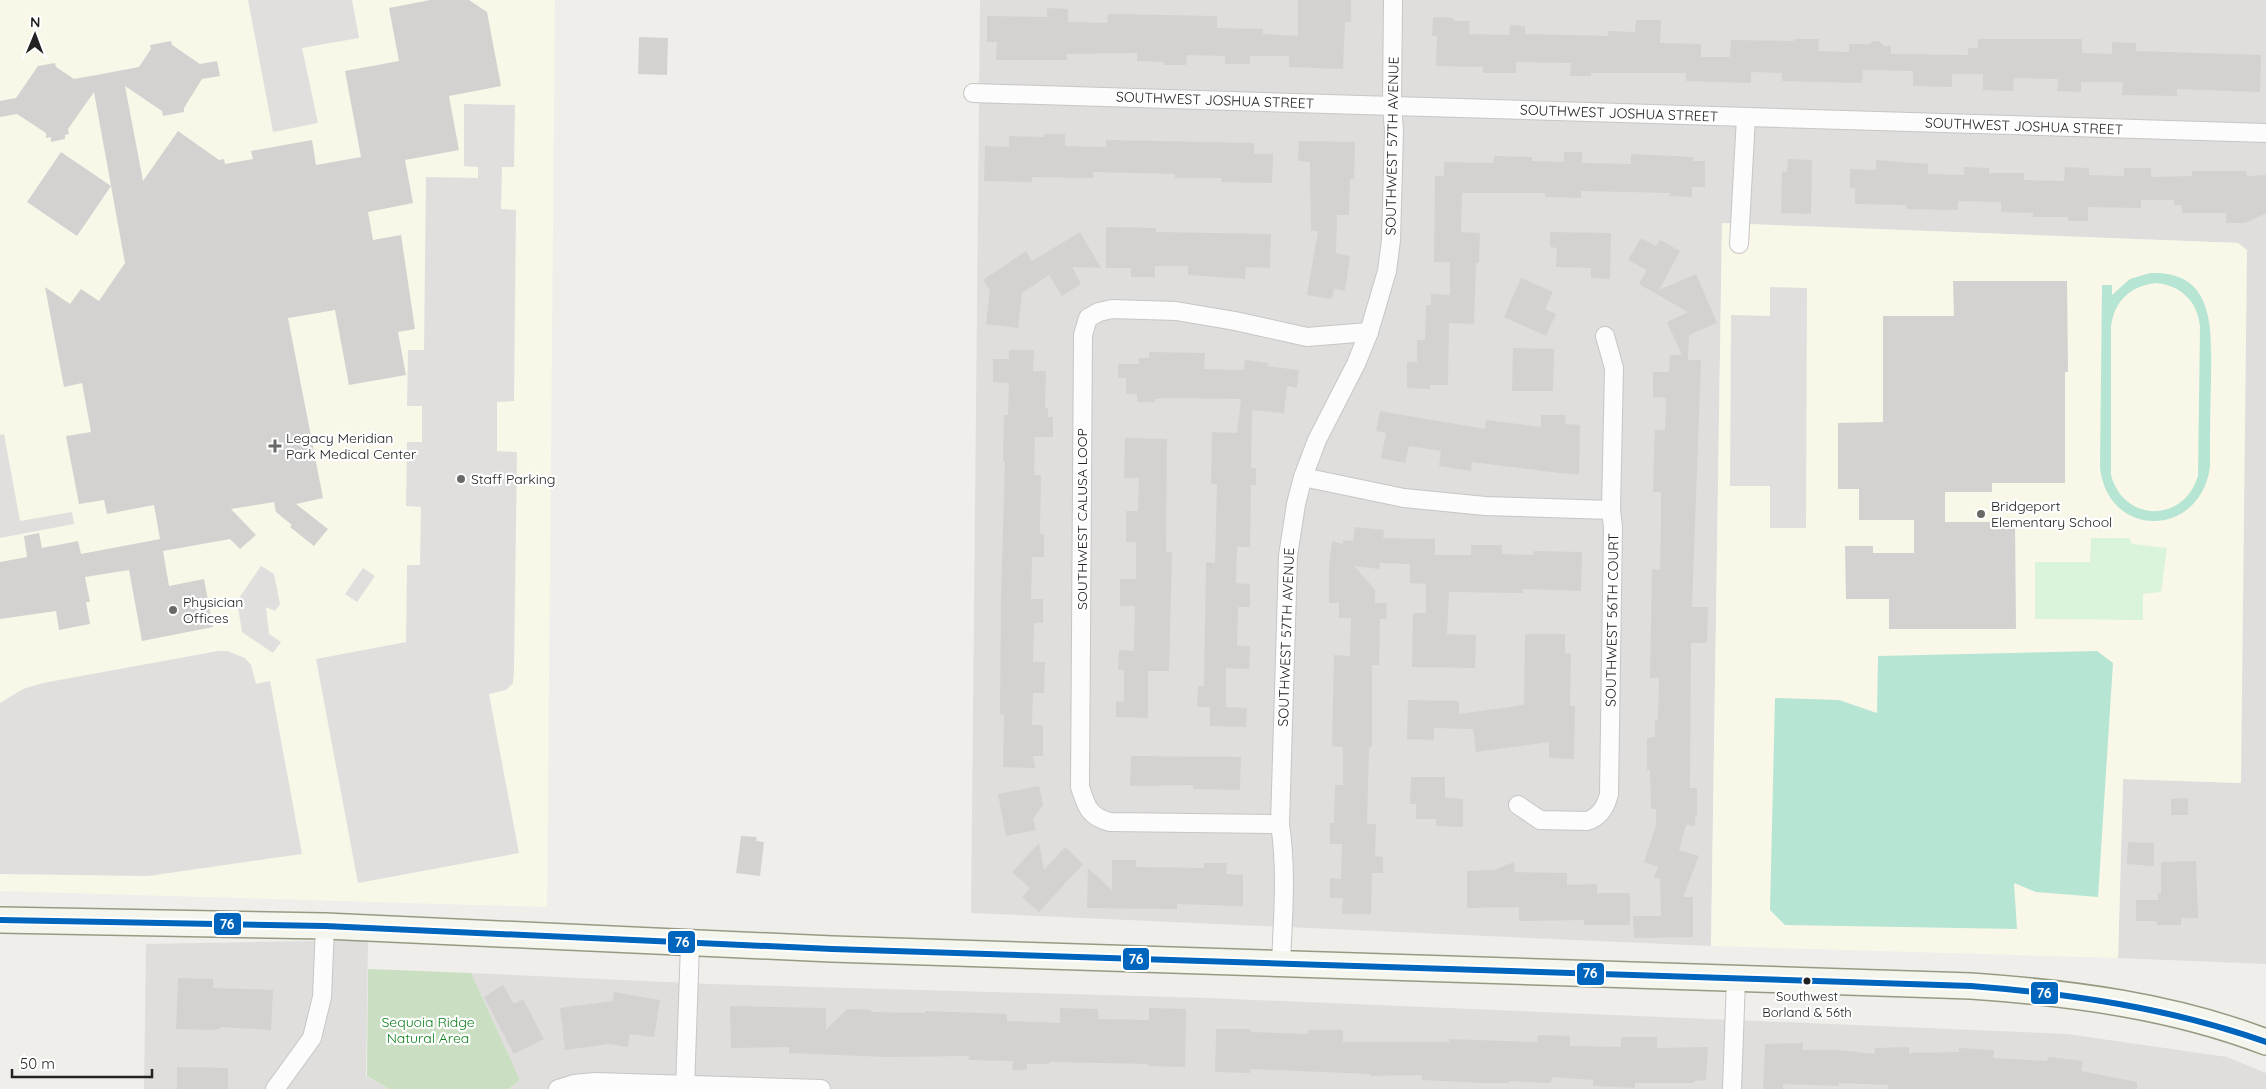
<svg xmlns="http://www.w3.org/2000/svg" width="2266" height="1089" font-family="Quicksand,sans-serif">
  <style>
    .residential { fill: #dfdedc }
    .education { fill: #f8f7e8 }
    .forest { fill: #cadec1 }
    .park { fill: #daf4db }
    .pitch { fill: #b7e5d3; fill-rule: evenodd }
    .parking { fill: #e0dfde }
    .building { fill: #d4d2d0 }
    .lines { fill: none; stroke-linecap: round; stroke-linejoin: round }
    .minor-casing { stroke: #c7c6c5; stroke-width: 20 }
    .secondary-casing { stroke: #979a82; stroke-width: 28 }
    .minor { stroke: #fdfcfc; stroke-width: 18 }
    .secondary { stroke: #f4f5ed; stroke-width: 25 }
    .bus-1-casing { stroke: #fff; stroke-width: 10 }
    .bus-1 { stroke: #0065bd; stroke-width: 6 }
    .poi-dot { fill: #6a6968; stroke: #fff; stroke-width: 2 }
    .bus-dot { fill: #222; stroke: #fff; stroke-width: 2 }
    .labels { text-anchor: middle; dominant-baseline: central; stroke-width: 4.5; stroke-linejoin: round; paint-order: stroke }
    .bus-label { font-size: 13px; fill: #222; stroke: #fff }
    .street-label { font-size: 14px; fill: #222; stroke: #fff }
    .poi-label { font-size: 14px; fill: #222; stroke: #fff; text-anchor: start }
    .park-label { font-size: 14px; fill: #0e811b; stroke: #fff }
    .line-badge { stroke: #fff; stroke-width: 2 }
    .badge-label { font-size: 14px; text-anchor: middle; font-weight: bold; fill: #fff }
  </style>
  <rect width="100%" height="100%" fill="#f0eeeb"/>
  <g class="residential">
    <polygon points="980,0 2266,0 2266,964 2118,958 2123,779 2241,783 2238,243 1722,223 1711,946 971,913"/>
    <polygon points="368,940 366,1076 389,1089 144,1089 146,944"/>
    <polygon points="471,973 711,984 1209,998 2067,1034 2227,1057 2266,1073 2266,1089 508,1089 520,1080"/>
  </g>
  <g class="education">
    <polygon points="0,0 555,0 547,907 0,891"/>
    <polygon points="1722,223 2238,243 2247,250 2241,783 2123,779 2118,958 1711,946"/>
  </g>
  <polygon class="forest" points="368,969 471,973 520,1080 508,1089 389,1089 367,1076"/>
  <polygon class="park" points="2091,538 2129,538 2132,544 2167,548 2161,592 2143,594 2143,620 2035,619 2035,562 2090,562"/>
  <g class="pitch">
    <path d="M 2150,273 C 2219,270 2211,336 2211,383 C 2210,411 2210,439 2210,467 C 2200,539 2107,539 2100,467 L 2102,285 L 2112,285 L 2112,295 L 2130,279 ZM 2156,283 C 2181,285 2198,302 2200,327 L 2198,476 C 2184,523 2124,523 2111,475 L 2111,327 C 2114,301 2130,286 2156,283 Z"/>
    <polygon points="2097,651 2113,663 2098,897 2036,892 2014,883 2017,929 1785,925 1770,910 1775,698 1839,700 1877,713 1878,656"/>
  </g>
  <g class="parking">
    <polygon points="248,0 352,0 359,38 302,48 318,123 273,132"/>
    <polygon points="464,104 515,105 514,167 502,167 501,209 516,210 514,401 497,402 497,451 517,452 514,670 513,683 506,690 489,694 519,853 358,883 316,659 406,642 407,565 420,565 421,507 406,506 407,442 422,442 422,406 407,406 408,350 424,350 426,177 478,178 478,167 464,166"/>
    <polygon points="1770,287 1807,288 1806,528 1770,528 1770,486 1730,486 1731,315 1770,316"/>
    <polygon points="4,434 20,521 72,512 74,524 0,538 0,435"/>
    <polygon points="261,566 274,574 280,604 275,611 266,607 269,634 281,642 273,653 242,632 237,601"/>
    <polygon points="363,568 375,576 357,602 345,594"/>
    <polygon points="218,651 227,651 245,658 251,665 256,684 270,681 302,854 148,876 0,874 0,703 23,689 43,683"/>
  </g>
  <g class="building">
    <polygon points="430,0 469,0 487,12 501,86 449,96 459,150 405,160 413,203 368,212 373,240 401,235 415,329 398,332 406,375 349,385 335,310 288,318 323,498 296,504 328,529 314,546 290,527 292,525 276,512 274,502 231,509 256,535 240,549 230,539 163,551 169,586 204,579 213,627 142,641 129,570 85,577 90,602 86,602 90,624 59,630 56,611 0,619 0,562 27,557 24,536 39,533 42,548 78,541 81,554 160,539 154,505 107,514 104,500 79,504 66,436 91,432 82,383 64,387 45,287 70,304 81,289 99,301 125,263 94,92 68,129 69,134 65,135 65,139 51,142 51,137 46,138 46,133 17,114 0,117 0,101 16,98 38,66 55,63 56,67 74,79 102,74 139,67 151,49 150,45 171,41 172,45 200,64 217,61 220,76 202,79 184,108 184,112 163,116 162,111 125,86 143,181 178,131 219,160 224,159 225,164 253,159 251,151 312,140 316,165 361,157 345,71 399,61 389,8"/>
    <polygon points="1298,0 1351,0 1351,22 1345,22 1343,69 1289,67 1289,56 1250,56 1250,64 1225,64 1225,56 1187,55 1186,65 1164,65 1164,62 1137,61 1137,53 1067,54 1067,60 996,60 997,42 987,42 987,16 1047,17 1047,8 1068,9 1068,22 1107,23 1108,14 1217,16 1217,28 1263,29 1263,34 1298,36"/>
    <polygon points="1433,17 1454,18 1454,21 1470,21 1469,34 1509,35 1510,25 1525,26 1525,34 1608,36 1608,31 1635,32 1636,20 1661,20 1660,43 1701,44 1701,57 1730,57 1731,40 1794,41 1794,39 1819,39 1818,51 1849,52 1849,44 1870,44 1873,41 1879,41 1884,46 1891,46 1891,54 1968,55 1968,48 1978,48 1978,39 2082,39 2082,53 2112,54 2112,42 2136,43 2136,51 2261,55 2260,92 2177,89 2177,96 2122,95 2123,82 2081,82 2081,92 2057,91 2058,79 2014,78 2013,91 1983,90 1983,74 1952,74 1952,87 1913,86 1913,71 1863,70 1862,83 1782,81 1782,73 1751,72 1751,83 1686,81 1686,73 1591,73 1591,76 1570,76 1571,63 1516,62 1516,73 1483,73 1483,67 1436,66 1437,36 1432,36"/>
    <polygon points="639,37 668,38 667,75 638,74"/>
    <polygon points="1044,134 1065,134 1065,146 1106,147 1106,140 1254,143 1254,154 1273,154 1272,183 1221,182 1222,178 1175,178 1175,174 1093,172 1093,178 1032,177 1032,182 984,181 985,146 1009,147 1009,136 1044,137"/>
    <polygon points="1299,141 1355,142 1354,179 1350,179 1349,215 1337,215 1336,253 1350,256 1345,291 1334,289 1332,299 1307,295 1318,231 1311,231 1310,162 1298,161"/>
    <polygon points="61,152 111,186 77,236 27,202"/>
    <polygon points="1564,152 1582,152 1582,163 1631,164 1631,154 1693,157 1693,161 1705,161 1705,187 1692,187 1692,197 1670,196 1670,193 1581,191 1581,198 1545,197 1545,193 1462,193 1461,232 1480,233 1479,263 1476,263 1474,324 1449,323 1448,385 1430,385 1430,389 1407,388 1407,362 1417,362 1417,340 1425,340 1426,305 1431,305 1431,294 1450,295 1450,262 1434,262 1435,176 1444,176 1444,162 1494,163 1494,156 1532,157 1532,161 1564,162"/>
    <polygon points="1788,159 1812,160 1811,214 1781,213 1782,171 1787,172"/>
    <polygon points="1876,160 1928,164 1928,174 1964,175 1964,167 1989,168 1989,173 2024,173 2024,180 2064,181 2065,167 2089,168 2089,175 2124,176 2124,168 2151,168 2151,177 2192,176 2192,171 2246,171 2247,176 2266,175 2266,213 2245,223 2226,223 2226,213 2182,213 2182,205 2174,205 2174,200 2141,200 2141,208 2088,207 2088,221 2068,221 2068,217 2033,217 2033,213 2001,212 2001,202 1958,201 1958,210 1906,209 1906,205 1855,204 1855,188 1850,188 1850,169 1876,170"/>
    <polygon points="1106,227 1156,228 1156,232 1271,234 1270,268 1246,267 1245,279 1188,275 1188,266 1155,266 1155,277 1131,277 1131,268 1106,268"/>
    <polygon points="1080,232 1101,268 1072,267 1081,284 1062,296 1049,275 1022,293 1018,328 986,324 990,291 983,280 1026,251 1032,261"/>
    <polygon points="1550,232 1611,233 1610,279 1591,278 1591,268 1556,267 1557,248 1550,247"/>
    <polygon points="1641,238 1656,246 1660,240 1680,251 1659,290 1696,274 1717,323 1689,335 1688,360 1701,360 1692,607 1708,607 1707,643 1691,643 1690,788 1697,788 1697,817 1695,817 1695,826 1686,825 1679,850 1699,856 1683,897 1693,897 1693,937 1634,938 1633,916 1661,916 1660,879 1654,877 1658,867 1644,862 1656,826 1656,809 1651,809 1650,770 1647,770 1647,738 1655,737 1655,720 1658,720 1659,678 1650,678 1652,569 1660,570 1661,524 1661,492 1653,492 1654,453 1655,430 1665,430 1666,398 1653,397 1653,372 1669,372 1670,355 1682,355 1667,322 1688,312 1639,284 1647,270 1628,260"/>
    <polygon points="1521,278 1553,292 1545,309 1556,314 1546,336 1504,317"/>
    <polygon points="1953,281 2067,281 2068,372 2065,372 2065,483 1992,483 1992,492 1945,492 1945,522 2015,522 2016,629 1889,629 1889,599 1846,599 1845,546 1873,546 1873,553 1914,553 1914,520 1859,520 1859,489 1838,489 1838,423 1883,422 1883,316 1954,316"/>
    <polygon points="1513,348 1554,349 1553,391 1512,391"/>
    <polygon points="1009,350 1034,350 1033,371 1046,371 1045,408 1048,408 1048,417 1053,417 1053,437 1035,437 1034,475 1041,475 1040,534 1044,534 1044,557 1032,557 1031,599 1043,599 1043,623 1034,623 1033,662 1045,662 1044,693 1033,693 1032,725 1043,725 1043,756 1033,756 1035,768 1003,767 1004,715 1000,714 1001,598 1005,461 1003,461 1004,415 1008,415 1009,383 993,382 993,359 1009,359"/>
    <polygon points="1149,352 1205,353 1204,369 1244,370 1245,360 1268,363 1267,366 1299,370 1297,388 1287,386 1284,413 1252,410 1251,468 1256,468 1256,485 1251,485 1250,547 1237,547 1236,583 1250,584 1250,607 1238,607 1237,646 1250,646 1249,669 1226,668 1226,707 1247,708 1246,727 1210,726 1210,707 1197,707 1198,686 1204,686 1206,562 1215,563 1217,484 1211,484 1212,432 1237,433 1241,399 1169,398 1155,399 1155,402 1137,402 1137,394 1126,394 1126,378 1118,378 1118,364 1139,364 1139,358 1149,358"/>
    <polygon points="1380,411 1485,429 1486,420 1541,427 1541,415 1566,415 1565,424 1580,425 1579,474 1559,473 1472,462 1471,471 1439,466 1441,451 1409,446 1405,463 1381,458 1386,433 1376,431"/>
    <polygon points="1125,438 1167,439 1166,552 1172,552 1169,671 1148,671 1148,718 1116,717 1116,701 1124,702 1124,670 1118,670 1119,650 1134,651 1135,606 1120,606 1120,579 1136,579 1136,542 1126,542 1126,511 1138,511 1139,478 1124,478"/>
    <polygon points="1355,527 1384,530 1383,538 1435,539 1435,555 1471,555 1471,545 1502,545 1502,554 1534,555 1534,551 1582,552 1581,591 1523,589 1523,593 1449,592 1447,634 1476,635 1475,668 1412,667 1413,613 1426,613 1426,584 1410,583 1410,564 1380,563 1379,569 1354,566 1375,590 1375,603 1387,603 1386,619 1380,619 1379,665 1372,665 1372,747 1369,747 1367,824 1376,824 1375,856 1383,857 1383,873 1372,873 1371,914 1342,914 1343,898 1330,898 1330,878 1341,879 1342,844 1330,844 1330,823 1334,823 1335,785 1343,785 1343,747 1332,746 1334,655 1350,656 1351,618 1339,618 1339,603 1329,603 1329,566 1332,541 1343,544 1343,540 1353,541"/>
    <polygon points="1525,634 1565,634 1565,653 1571,654 1570,706 1575,706 1574,759 1549,758 1549,742 1476,752 1473,729 1434,728 1434,740 1407,739 1408,700 1459,701 1459,714 1524,705"/>
    <polygon points="1131,756 1241,757 1240,790 1193,789 1193,785 1130,786"/>
    <polygon points="1411,777 1445,777 1445,798 1463,799 1463,827 1436,826 1436,819 1416,819 1416,804 1410,804"/>
    <polygon points="1039,786 1043,805 1033,819 1036,830 1006,836 998,794"/>
    <polygon points="2188,798 2188,815 2171,815 2171,799"/>
    <polygon points="741,836 757,837 756,841 764,842 760,876 736,873"/>
    <polygon points="2128,842 2154,843 2154,866 2127,864"/>
    <polygon points="1039,843 1044,870 1065,847 1083,864 1039,912 1022,897 1030,888 1012,872"/>
    <polygon points="1112,860 1136,860 1136,867 1204,868 1204,863 1227,863 1226,874 1243,875 1243,906 1177,904 1177,909 1087,908 1088,868 1112,890"/>
    <polygon points="2196,861 2198,918 2181,918 2181,925 2157,925 2157,921 2136,921 2136,900 2158,900 2158,893 2161,893 2161,862"/>
    <polygon points="1514,862 1515,872 1567,873 1567,885 1597,884 1597,893 1630,893 1630,925 1584,925 1584,920 1519,921 1519,907 1467,908 1467,871 1494,870"/>
    <polygon points="178,978 213,979 213,988 273,990 271,1030 220,1027 220,1029 211,1030 176,1029"/>
    <polygon points="503,985 514,1004 523,999 544,1039 514,1054 484,997"/>
    <polygon points="614,992 660,1000 654,1037 630,1034 628,1047 610,1044 565,1050 560,1008 613,1001"/>
    <polygon points="730,1006 826,1008 826,1030 847,1009 871,1010 871,1012 925,1013 925,1011 1007,1014 1007,1021 1060,1023 1060,1008 1098,1009 1098,1019 1149,1020 1149,1008 1186,1009 1185,1067 1148,1066 1148,1064 1049,1062 1049,1064 1027,1064 1027,1070 1012,1070 1013,1061 968,1060 969,1056 887,1057 789,1053 789,1047 731,1048"/>
    <polygon points="1216,1029 1251,1029 1251,1032 1308,1034 1308,1030 1343,1030 1343,1042 1449,1042 1449,1039 1537,1042 1538,1035 1570,1036 1570,1046 1621,1047 1621,1037 1657,1037 1657,1048 1708,1047 1706,1080 1694,1081 1694,1083 1635,1083 1635,1088 1593,1086 1593,1080 1552,1077 1551,1083 1509,1081 1509,1083 1483,1083 1422,1080 1422,1075 1370,1076 1370,1074 1250,1069 1250,1073 1215,1072"/>
    <polygon points="1803,1043 1803,1050 1840,1050 1874,1054 1875,1048 1909,1047 1909,1053 1959,1052 1959,1048 1994,1050 1993,1058 2047,1061 2048,1057 2083,1061 2081,1071 2137,1082 2137,1089 1888,1089 1888,1085 1839,1083 1839,1086 1783,1084 1783,1089 1763,1089 1765,1044"/>
    <polygon points="177,1067 228,1068 228,1089 177,1089"/>
  </g>
  <g class="lines">
    <defs>
      <g id="minor">
        <polyline points="973,93 2266,133"/>
        <polyline points="1739,244 1746,117"/>
        <polyline points="1303,477 1404,498 1485,506 1611,510"/>
        <path d="M 1518,805 L 1540,820 L 1587,821 C 1600,817 1606,807 1609,794 L 1613,527 L 1611,510 L 1614,368 L 1605,336"/>
        <path d="M 1280,824 L 1110,822 C 1089,817 1086,806 1080,787 L 1083,335 L 1088,318 L 1099,312 L 1112,309 L 1176,311 L 1235,321 L 1307,337 L 1369,332"/>
        <path d="M 1281,963 C 1283,916 1287,870 1280,824 L 1288,556 L 1296,504 L 1303,477 L 1317,440 L 1356,364 L 1369,332 L 1387,271 L 1391,240 L 1394,131 L 1392,105 L 1393,0"/>
        <polyline points="275,1089 312,1038 322,997 325,926"/>
        <polyline points="558,1089 574,1084 595,1082 821,1089"/>
        <polyline points="685,1089 690,944"/>
        <polyline points="1732,1089 1736,979"/>
      </g>
      <path id="secondary" d="M 0,920 L 325,926 L 832,949 L 1971,986 C 2071,993 2172,1006 2266,1042"/>
    </defs>
    <use href="#minor" class="minor-casing"/>
    <use href="#secondary" class="secondary-casing"/>
    <use href="#minor" class="minor"/>
    <use href="#secondary" class="secondary"/>
    <defs>
      <path id="bus-1" d="M 0,920 L 325,926 L 832,949 L 1971,986 C 2072,994 2170,1008 2266,1042"/>
    </defs>
    <use href="#bus-1" class="bus-1-casing"/>
    <use href="#bus-1" class="bus-1"/>
  </g>
  <g class="poi-dot">
    <path d="M272.5 438.5h5v5h5v5h-5v5h-5v-5h-5v-5h5z"/>
    <circle cx="461" cy="479" r="5"/>
    <circle cx="1981" cy="514" r="5"/>
    <circle cx="173" cy="610" r="5"/>
  </g>
  <circle class="bus-dot" cx="1807" cy="981" r="4.5"/>
  <g class="labels">
    <g class="bus-label">
      <text x="1807" y="996">Southwest<tspan x="1807" dy="16">Borland &amp; 56th</tspan></text>
    </g>
    <g class="street-label">
      <text transform="translate(1215 100) rotate(2)">SOUTHWEST JOSHUA STREET</text>
      <text transform="translate(1619 113) rotate(2)">SOUTHWEST JOSHUA STREET</text>
      <text transform="translate(2024 126) rotate(2)">SOUTHWEST JOSHUA STREET</text>
      <text transform="translate(1392 146) rotate(-89)">SOUTHWEST 57TH AVENUE</text>
      <text transform="translate(1082 519) rotate(-90)">SOUTHWEST CALUSA LOOP</text>
      <text transform="translate(1612 620) rotate(-89)">SOUTHWEST 56TH COURT</text>
      <text transform="translate(1286 637) rotate(-88)">SOUTHWEST 57TH AVENUE</text>
    </g>
    <g class="poi-label">
      <text x="286" y="438">Legacy Meridian<tspan x="286" dy="16">Park Medical Center</tspan></text>
      <text x="471" y="479">Staff Parking</text>
      <text x="1991" y="506">Bridgeport<tspan x="1991" dy="16">Elementary School</tspan></text>
      <text x="183" y="602">Physician<tspan x="183" dy="16">Offices</tspan></text>
    </g>
    <g class="park-label">
      <text x="428" y="1022">Sequoia Ridge<tspan x="428" dy="16">Natural Area</tspan></text>
    </g>
  </g>
  <g class="line-badge">
    <rect x="213" y="912" width="29" height="24" rx="5" fill="#0065bd"/>
    <rect x="667" y="930" width="29" height="24" rx="5" fill="#0065bd"/>
    <rect x="1122" y="947" width="28" height="24" rx="5" fill="#0065bd"/>
    <rect x="1576" y="962" width="29" height="24" rx="5" fill="#0065bd"/>
    <rect x="2030" y="981" width="29" height="24" rx="5" fill="#0065bd"/>
  </g>
  <g class="badge-label">
    <text x="227" y="929">76</text>
    <text x="682" y="947">76</text>
    <text x="1136" y="964">76</text>
    <text x="1590" y="978">76</text>
    <text x="2044" y="998">76</text>
  </g>
  <g transform="translate(35 35) rotate(1)" stroke="#ffffff" stroke-width="4" paint-order="stroke">
  <path d="M0-4L9 19L0 12L-9 19Z" fill="#222222"/>
  <text y="-8" font-size="14" font-weight="bold" text-anchor="middle" fill="#222222">N</text>
  </g>
  <path d="M12 1069v8h140v-8" fill="none" stroke="#222222" stroke-width="2.5"/>
  <text x="20" y="1069" font-size="15" fill="#222222" stroke="#ffffff" stroke-width="4" paint-order="stroke">50 m</text>
</svg>
